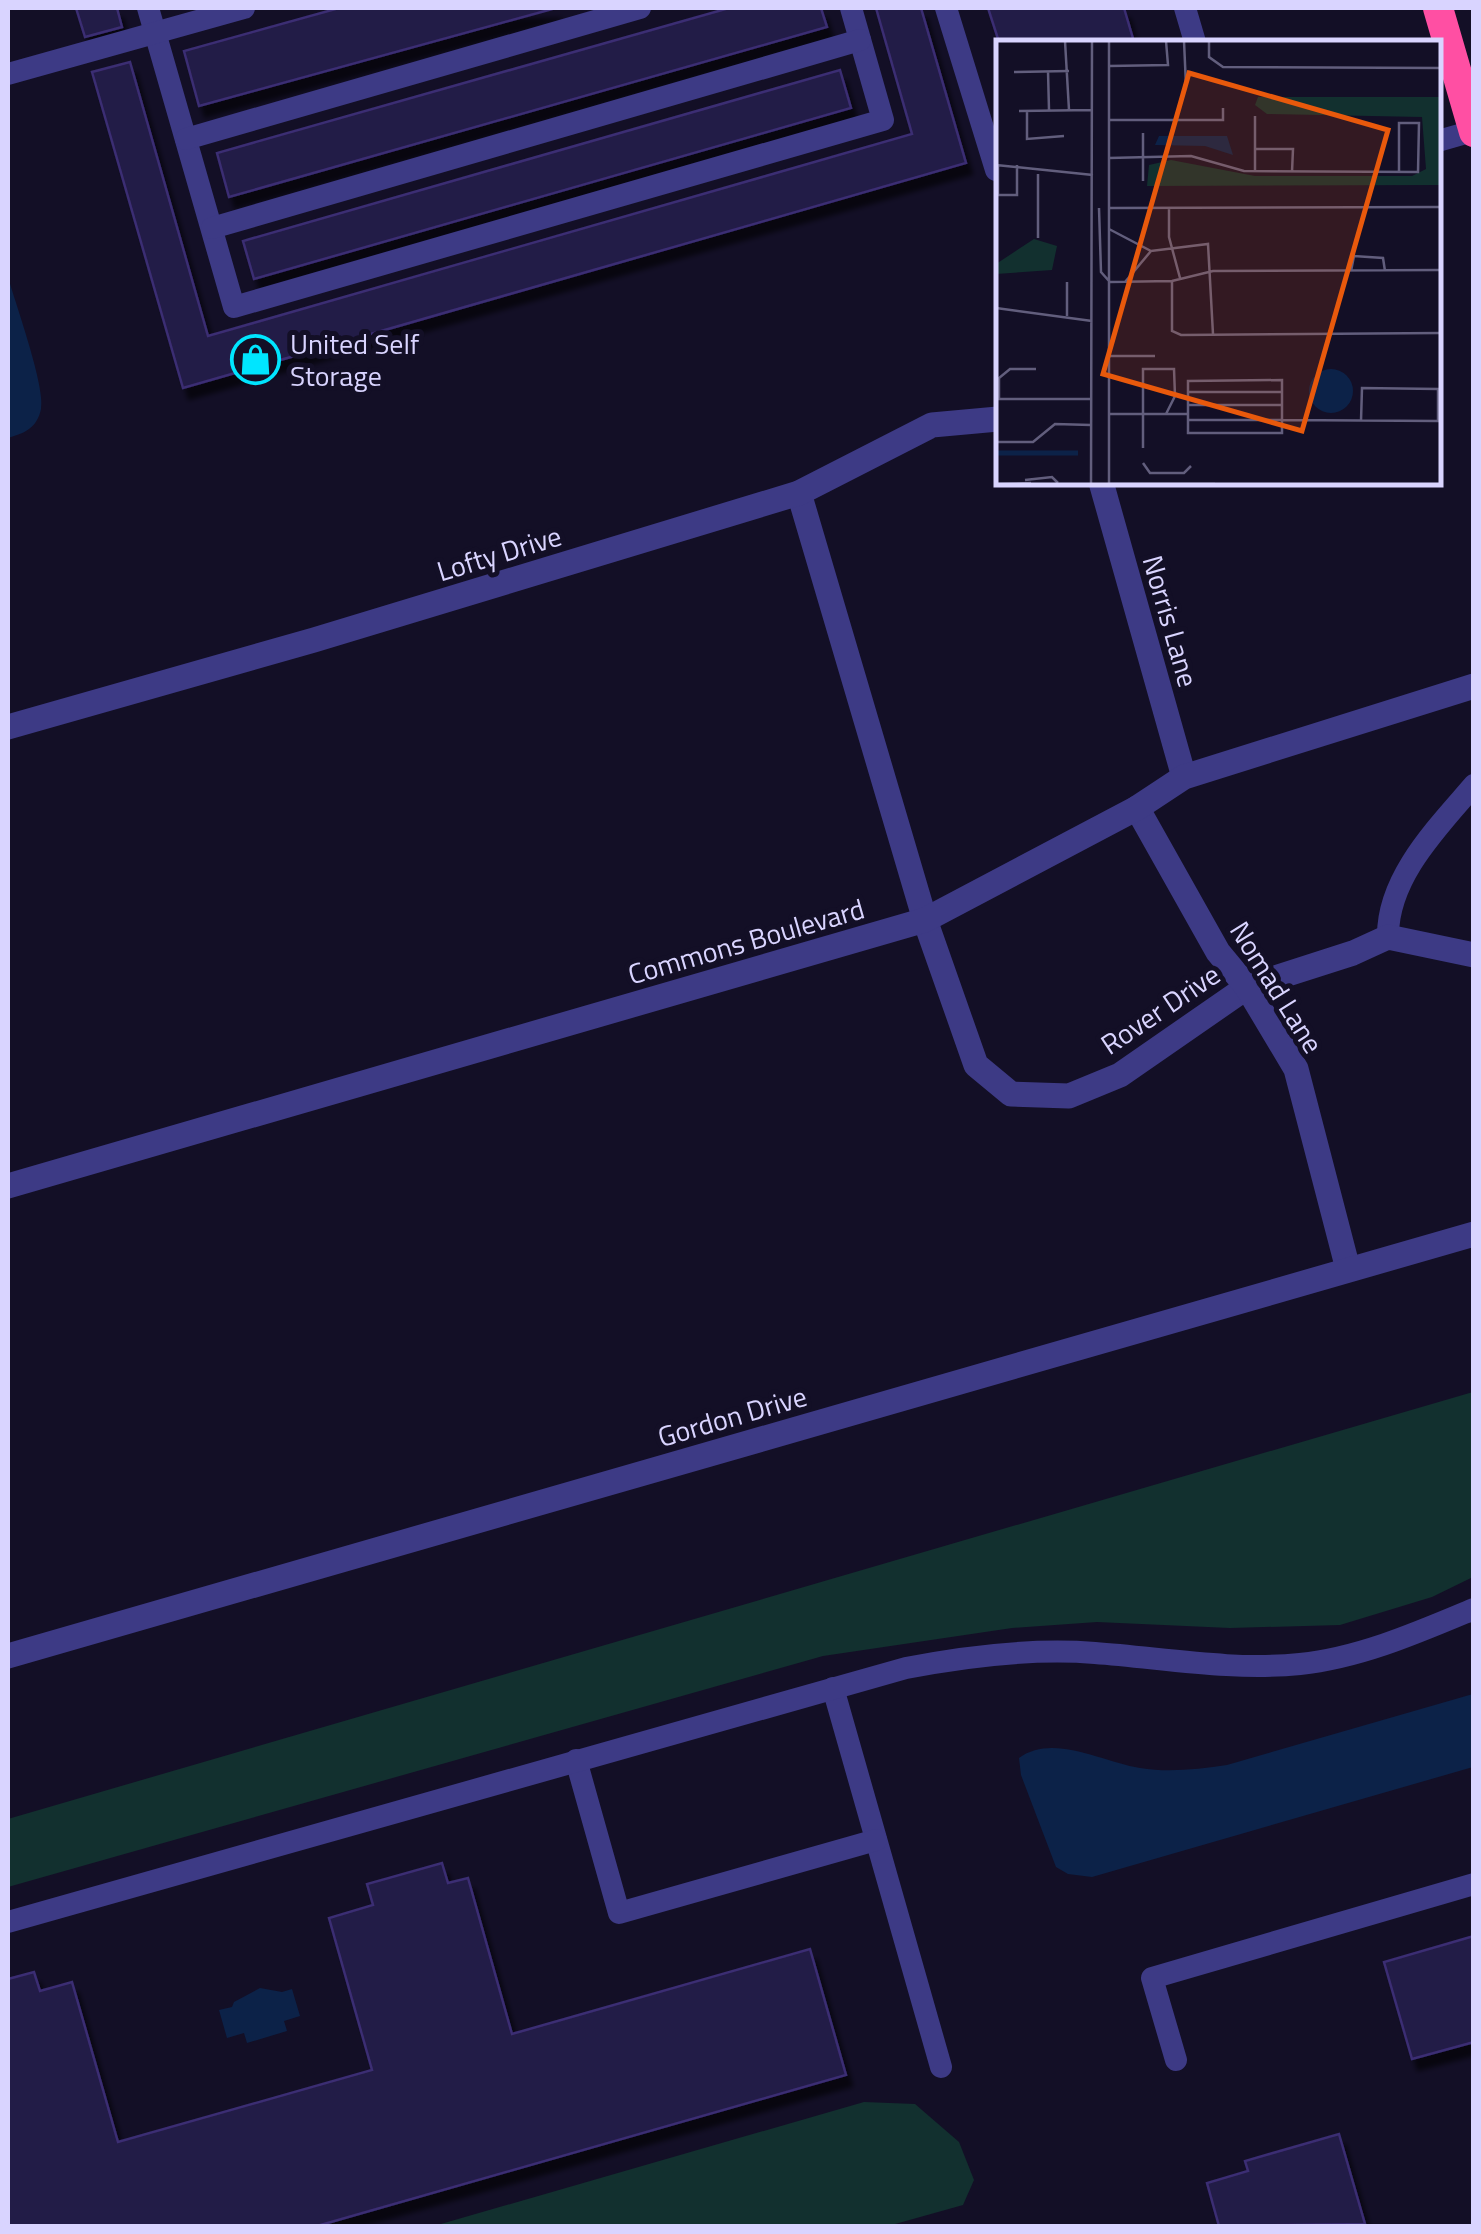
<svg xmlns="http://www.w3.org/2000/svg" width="1481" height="2234" font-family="'Titillium Web',sans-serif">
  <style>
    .green { fill: #12302f }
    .water { fill: #0c2248 }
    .building { fill: #241b47; stroke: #3b2d73; stroke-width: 2.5; filter: url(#shadow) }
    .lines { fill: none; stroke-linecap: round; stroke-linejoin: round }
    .lane { stroke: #3d3a85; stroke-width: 22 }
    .street { stroke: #3d3a85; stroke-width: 25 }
    .highway { stroke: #ff4fa3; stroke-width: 30 }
    .labels { text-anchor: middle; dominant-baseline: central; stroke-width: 10; stroke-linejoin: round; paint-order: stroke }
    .poi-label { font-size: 28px; fill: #d9d4ff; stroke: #130f26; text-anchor: start }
    .street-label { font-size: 28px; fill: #d9d4ff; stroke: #130f26 }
    .inset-river { fill: none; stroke: #0c2248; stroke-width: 5 }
    .inset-road { fill: none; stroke: #625e7d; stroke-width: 2.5 }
    .view { fill: #e8590c; fill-opacity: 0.15; stroke: #e8590c; stroke-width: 5 }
    .inset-edge { fill: none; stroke: #d9d4ff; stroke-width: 5 }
  </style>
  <defs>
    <filter id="shadow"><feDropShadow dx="6" dy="11" stdDeviation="2.5" flood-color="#0009"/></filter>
  </defs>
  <rect width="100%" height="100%" fill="#130f26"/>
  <g class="green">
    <polygon points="1473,1392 1473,1577 1432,1597 1340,1625 1230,1628 1097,1622 1012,1628 823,1656 8,1887 8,1819"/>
    <polygon points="864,2102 915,2104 959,2142 974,2180 963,2205 888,2226 434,2226"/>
  </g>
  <g class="water">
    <path d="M 8,277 C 15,302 46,388 41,409 C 37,428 25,433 8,438 Z"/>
    <path d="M 1473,1694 L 1473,1767 L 1092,1877 L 1068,1874 L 1056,1867 L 1021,1775 L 1019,1758 C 1053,1733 1102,1762 1140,1768 C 1169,1773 1199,1769 1227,1765 Z"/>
    <polygon points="260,1988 282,1992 292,1989 300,2016 284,2021 287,2031 247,2043 244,2033 227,2038 219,2010 232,2007 234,2002"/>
  </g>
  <g class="building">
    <polygon points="76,8 117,8 122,27 85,37"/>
    <polygon points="339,8 556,8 199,106 184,51"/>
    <polygon points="729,8 821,8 827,27 229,197 217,153"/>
    <polygon points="876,8 921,8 966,163 183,388 92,72 130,62 208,336 912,134"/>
    <polygon points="988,8 1124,8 1134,42 999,42"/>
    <polygon points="840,70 851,108 254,279 243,241"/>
    <polygon points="442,1863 448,1883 468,1878 512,2034 810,1949 846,2075 317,2226 8,2226 8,1979 34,1972 40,1991 72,1982 118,2142 372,2070 329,1918 373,1905 367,1884"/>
    <polygon points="1474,1936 1474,2042 1412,2059 1384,1962"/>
    <polygon points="1339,2134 1365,2224 1219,2226 1207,2183 1248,2171 1245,2161"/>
  </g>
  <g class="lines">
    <g class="lane">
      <polyline points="148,8 234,307 883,120 851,8"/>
      <polyline points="946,8 996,170 998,169"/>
      <polyline points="1185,8 1195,42"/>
      <polyline points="8,74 244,8"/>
      <polyline points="186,139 640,8"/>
      <polyline points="1438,141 1473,131"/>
      <polyline points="212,228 860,40"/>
      <path d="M 1388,937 C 1387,878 1437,828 1474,785"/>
      <polyline points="833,1688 941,2067"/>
      <polyline points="576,1760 619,1913 876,1840"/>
      <path d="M 8,1922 L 906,1668 C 968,1656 1032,1648 1095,1653 C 1163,1658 1232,1671 1300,1664 C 1360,1658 1419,1632 1474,1609"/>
      <polyline points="1176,2060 1152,1978 1474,1884"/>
    </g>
    <g class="street">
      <polyline points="1101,482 1184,777"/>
      <polyline points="799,493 925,920 976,1065 1011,1094 1069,1096 1120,1075 1247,987 1353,953 1388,937 1474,955"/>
      <polyline points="8,727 314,640 799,493 932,425 998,419"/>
      <polyline points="1137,808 1218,952 1247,987 1296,1069 1348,1269"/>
      <polyline points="8,1186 925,920 1137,808 1184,777 1474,686"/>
      <polyline points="8,1656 1474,1234"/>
    </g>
    <polyline class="highway" points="1438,8 1474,132"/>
  </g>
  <defs>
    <symbol id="shop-ring" viewBox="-11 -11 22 22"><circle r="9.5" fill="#130f26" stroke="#00e5ff" stroke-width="1.5"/><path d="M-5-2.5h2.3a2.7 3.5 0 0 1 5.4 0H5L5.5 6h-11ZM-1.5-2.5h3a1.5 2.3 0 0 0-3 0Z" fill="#00e5ff"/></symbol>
  </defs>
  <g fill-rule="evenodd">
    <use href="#shop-ring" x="228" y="332" width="55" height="55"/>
  </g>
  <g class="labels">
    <g class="poi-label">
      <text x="290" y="343">United Self<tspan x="290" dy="32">Storage</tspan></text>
    </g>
    <g class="street-label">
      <text transform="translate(499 553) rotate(-17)">Lofty Drive</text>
      <text transform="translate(1171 621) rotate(74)">Norris Lane</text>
      <text transform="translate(746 941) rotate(-16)">Commons Boulevard</text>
      <text transform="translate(1277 987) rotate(58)">Nomad Lane</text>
      <text transform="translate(1160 1009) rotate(-34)">Rover Drive</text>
      <text transform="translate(732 1416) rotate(-16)">Gordon Drive</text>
    </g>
  </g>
  <g transform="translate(996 40)">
    <rect width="445" height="445" fill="#130f26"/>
    <path d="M 262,57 L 445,57 L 445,145 L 151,146 L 153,125 L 175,120 L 259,136 L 416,136 L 430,129 L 426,77 L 271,74 L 259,65 ZM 38,199 L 61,206 L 56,230 L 0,234 L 0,224 Z" fill="#12302f"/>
    <path d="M 163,96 L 231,96 L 237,115 L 209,106 L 159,105 ZM313 351a22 22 0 1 1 44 0a22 22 0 1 1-44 0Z" fill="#0c2248"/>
    <path class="inset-river" d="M 0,413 L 82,413"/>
    <path class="inset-road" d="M 69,1 L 73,70M 188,1 L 190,46M 213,1 L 213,17 L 227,27 L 445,28M 113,26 L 172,25 L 170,1M 52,31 L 53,70M 18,32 L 73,31M 23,71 L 97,70M 31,71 L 31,99 L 68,96M 113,80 L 227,80 L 227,68M 259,109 L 297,109 L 296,132M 113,118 L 195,116 L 248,131 L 422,132 L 423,83 L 403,83 L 403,132M 0,125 L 97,135M 2,125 L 2,155 L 21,155 L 21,125M 259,131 L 259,76M 147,141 L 147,93M 103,168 L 105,232 L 113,241M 113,168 L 445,167M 173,168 L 173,197 L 184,238M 113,189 L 155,211 L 212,204 L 217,294M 42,198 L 42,134M 355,231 L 358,216 L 387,218 L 389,231M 176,241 L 176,291 L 185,295 L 445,293M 114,242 L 176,241 L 217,231 L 445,230M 129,242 L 155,211M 0,268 L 96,281M 71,276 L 71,242M 113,316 L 159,316M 40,329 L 14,329 L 3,338 L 3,359 L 95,359M 286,340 L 286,393 L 192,393 L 192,341 ZM 192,352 L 286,352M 192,365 L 286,365M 113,374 L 192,374M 192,380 L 286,380 L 442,381 L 442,349 L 366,348 L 365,381M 0,402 L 37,402 L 59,384 L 95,385M 147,408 L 147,329 L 178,329 L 179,356 L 170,374M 147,423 L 154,433 L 188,433 L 195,426M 29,440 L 56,437 L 62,443M 1,444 L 35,443M 95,444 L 96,1M 113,444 L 219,444M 113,444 L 113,1"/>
    <path class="view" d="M 193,33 L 392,90 L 306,391 L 107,334 Z"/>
    <rect width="445" height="445" class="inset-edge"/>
  </g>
  <rect width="1481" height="2234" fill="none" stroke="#d9d4ff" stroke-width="20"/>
</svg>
